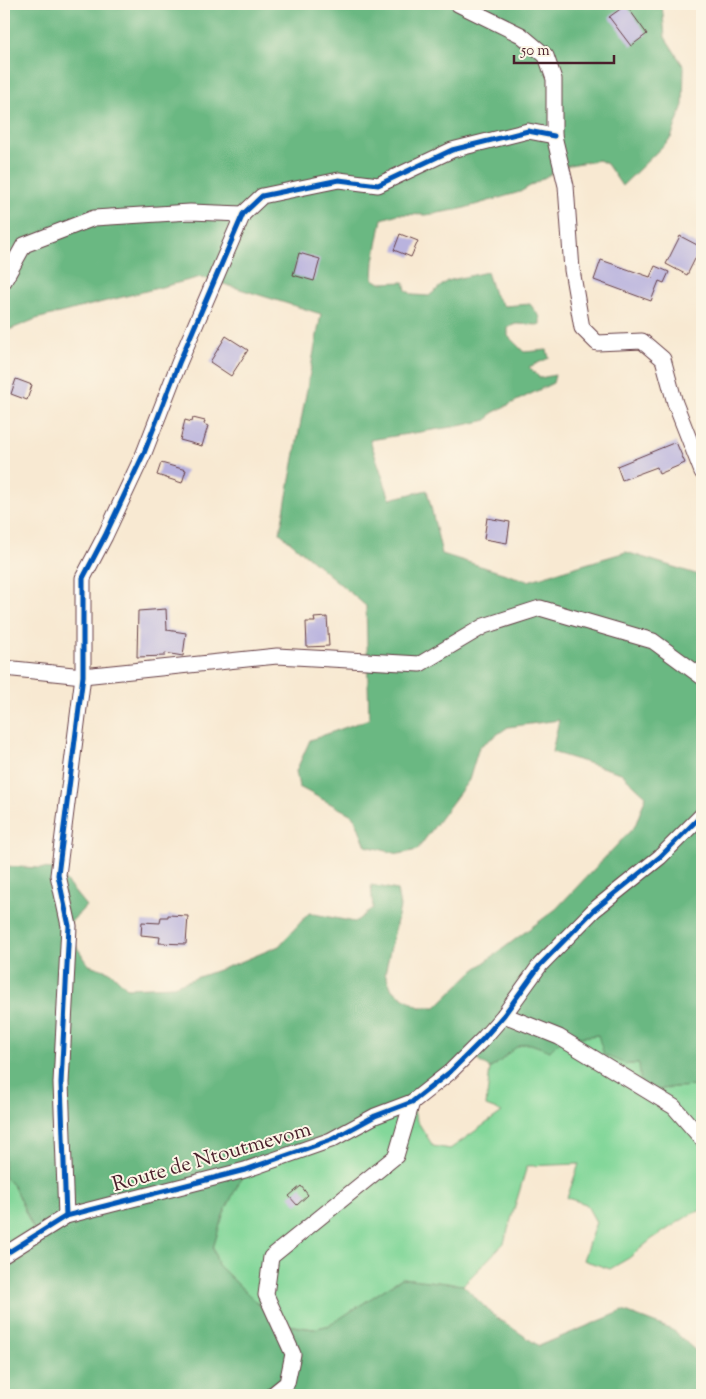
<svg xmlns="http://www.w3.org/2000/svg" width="706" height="1399" font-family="'Sorts Mill Goudy',serif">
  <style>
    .green { fill: #83d79a; stroke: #667b62 }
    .forest { fill: #6ab882; stroke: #5a6c56 }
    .building { fill: #b9b3de }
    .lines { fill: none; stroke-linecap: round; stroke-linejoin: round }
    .minor-casing { stroke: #643d44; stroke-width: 17 }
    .minor { stroke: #fff; stroke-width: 15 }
    .cycleway-casing { stroke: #fcf5e5; stroke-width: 8 }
    .cycleway { stroke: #0057b8; stroke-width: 5 }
    .labels { text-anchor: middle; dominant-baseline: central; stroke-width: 4; stroke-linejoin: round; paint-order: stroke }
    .street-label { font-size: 21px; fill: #4a1f2b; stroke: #fcf5e5 }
  </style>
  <rect width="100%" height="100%" fill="#fcf5e5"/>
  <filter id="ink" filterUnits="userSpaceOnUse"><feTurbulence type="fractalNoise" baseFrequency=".02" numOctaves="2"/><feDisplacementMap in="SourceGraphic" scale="10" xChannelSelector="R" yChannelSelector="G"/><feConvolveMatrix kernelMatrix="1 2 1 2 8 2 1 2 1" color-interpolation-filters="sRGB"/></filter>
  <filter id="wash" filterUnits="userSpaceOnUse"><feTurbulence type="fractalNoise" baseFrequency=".0096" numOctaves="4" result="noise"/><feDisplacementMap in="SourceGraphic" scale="20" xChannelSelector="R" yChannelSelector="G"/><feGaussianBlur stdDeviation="1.12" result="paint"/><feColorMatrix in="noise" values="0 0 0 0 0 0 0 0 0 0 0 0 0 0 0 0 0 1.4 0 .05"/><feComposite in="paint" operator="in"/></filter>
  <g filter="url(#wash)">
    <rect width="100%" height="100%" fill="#f8e9d2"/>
    <g class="green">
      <path d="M 598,1035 L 625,1064 L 639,1064 L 653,1091 L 674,1087 L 702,1086 L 702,1210 L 691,1214 L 652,1239 L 629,1258 L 610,1269 L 583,1260 L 596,1222 L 586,1204 L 567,1198 L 579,1164 L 527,1166 L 504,1243 L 463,1285 L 402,1278 L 330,1325 L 313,1329 L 278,1323 L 218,1265 L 213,1248 L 223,1215 L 245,1170 L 412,1102 L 416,1119 L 433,1146 L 450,1149 L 502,1112 L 486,1106 L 490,1068 C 504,1062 514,1041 531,1044 C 537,1046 544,1049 550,1051 L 562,1039 Z"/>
      <polygon points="4,1176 14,1187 36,1235 4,1255"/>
    </g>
    <path class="forest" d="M 4,4 L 662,4 L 665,37 L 684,67 L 683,105 L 671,138 L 622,186 L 607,164 L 599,160 L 564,166 L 520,192 L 461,209 L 426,215 L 398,214 L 382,219 L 374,261 L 373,279 L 380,283 L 404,282 L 406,290 L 413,295 L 429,296 L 447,281 L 487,272 L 494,294 L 504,306 L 530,304 L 540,317 L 540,325 L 516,324 L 508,327 L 508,336 L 524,352 L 547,350 L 549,358 L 529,367 L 540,378 L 555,375 L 553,383 L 492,413 L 487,420 L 464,425 L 370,440 L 390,499 L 427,490 L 442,554 L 528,581 L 626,552 L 702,576 L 702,1086 L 674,1087 L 653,1091 L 641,1086 L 639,1064 L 625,1064 L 604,1055 L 598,1035 L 562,1039 L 550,1051 C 544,1049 537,1046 531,1044 C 514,1041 504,1062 490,1068 L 481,1063 L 469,1053 L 412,1102 L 245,1170 L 223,1215 L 213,1248 L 218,1265 L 279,1324 L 313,1329 L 330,1325 L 402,1278 L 463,1285 L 493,1315 L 539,1346 L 623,1311 L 673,1330 L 702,1357 L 702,1395 L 4,1395 L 4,1255 L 36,1234 L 14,1187 L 4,1176 L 4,866 L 56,869 L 86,906 L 70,923 L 76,946 L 89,965 L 111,972 L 127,988 L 173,986 L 238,963 L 279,946 L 309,913 L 355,922 L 373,908 L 371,885 L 397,890 L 400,907 L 385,973 L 392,990 L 419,1007 L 436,1007 L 473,971 L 556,909 L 635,826 L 646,796 L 621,773 L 552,752 L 559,720 L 508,727 L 479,747 L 469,780 L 417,850 L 399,854 L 366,846 L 354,816 L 299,787 L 296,771 L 310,740 L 369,719 L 366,606 L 280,533 L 321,314 L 201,277 L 36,319 L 4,332 Z"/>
    <g id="blocks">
      <g class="building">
        <polygon points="626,5 647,34 631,46 609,17"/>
        <polygon points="400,234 418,241 411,257 394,250"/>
        <polygon points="680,236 701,247 687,275 666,264"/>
        <polygon points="299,253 320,259 314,281 293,275"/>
        <polygon points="601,260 653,278 650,277 655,266 669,272 664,283 659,281 651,301 594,280"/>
        <polygon points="226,336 248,350 231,376 210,362"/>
        <polygon points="16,379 32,385 27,400 11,394"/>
        <polygon points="193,418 205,421 204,424 208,426 202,446 180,440 185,420 192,422"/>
        <polygon points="676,442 685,463 659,474 657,467 622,480 617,466"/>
        <polygon points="161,463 186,470 182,483 157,475"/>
        <polygon points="487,518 510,522 507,543 484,539"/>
        <polygon points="166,609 167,630 186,633 183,656 165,653 165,656 137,657 138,611"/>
        <polygon points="327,617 329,646 307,647 306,622 315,622 314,618"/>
        <polygon points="168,915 188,916 186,944 159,943 160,937 141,935 142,922 160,923 161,917 168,917"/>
        <polygon points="301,1186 308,1195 297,1205 289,1196"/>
      </g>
    </g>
  </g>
  <g filter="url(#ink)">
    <use href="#blocks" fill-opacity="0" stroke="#643d44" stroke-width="1"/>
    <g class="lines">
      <defs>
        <g id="minor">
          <polyline points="458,4 521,35 546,56 554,79 554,136 566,186 572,270 582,328 597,343 642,341 663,359 675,403 702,472"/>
          <polyline points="4,281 24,245 94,218 190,212 243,214"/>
          <polyline points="4,668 83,676 277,656 420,664 484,626 540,608 653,641 702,677"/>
          <polyline points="504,1015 559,1037 674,1107 702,1139"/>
          <polyline points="66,1216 61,1083 69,926 58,875 83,676 83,578 105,536 144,453 179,363 243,214 262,196 339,180 378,185 452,150 528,131 554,136"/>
          <polyline points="4,1255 66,1216 245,1170 331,1140 375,1116 412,1102 450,1072 483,1039 504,1015 540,965 594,910 660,857 702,815"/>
          <polyline points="272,1395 287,1383 293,1354 266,1295 271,1257 396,1156 412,1102"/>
        </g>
      </defs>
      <use href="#minor" class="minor-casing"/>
      <use href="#minor" class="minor"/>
      <defs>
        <g id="cycleway">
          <polyline points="66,1216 61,1083 69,926 58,875 83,676 83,578 105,536 144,453 179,363 243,214 262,196 339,180 378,185 452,150 528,131 554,136"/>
          <polyline points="4,1255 66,1216 245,1170 331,1140 375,1116 412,1102 450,1072 483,1039 504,1015 540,965 594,910 660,857 702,815"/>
        </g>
      </defs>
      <use href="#cycleway" class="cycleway-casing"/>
      <use href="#cycleway" class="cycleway"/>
    </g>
  </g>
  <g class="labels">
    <g class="street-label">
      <text transform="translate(212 1158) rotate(-16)">Route de Ntoutmevom</text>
    </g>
  </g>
  <rect width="706" height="1399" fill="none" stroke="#fcf5e5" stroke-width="20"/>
  <path d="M514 55v8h100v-8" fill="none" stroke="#4a1f2b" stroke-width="2.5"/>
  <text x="521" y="55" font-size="15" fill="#4a1f2b" stroke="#fcf5e5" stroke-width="4" paint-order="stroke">50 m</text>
</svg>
